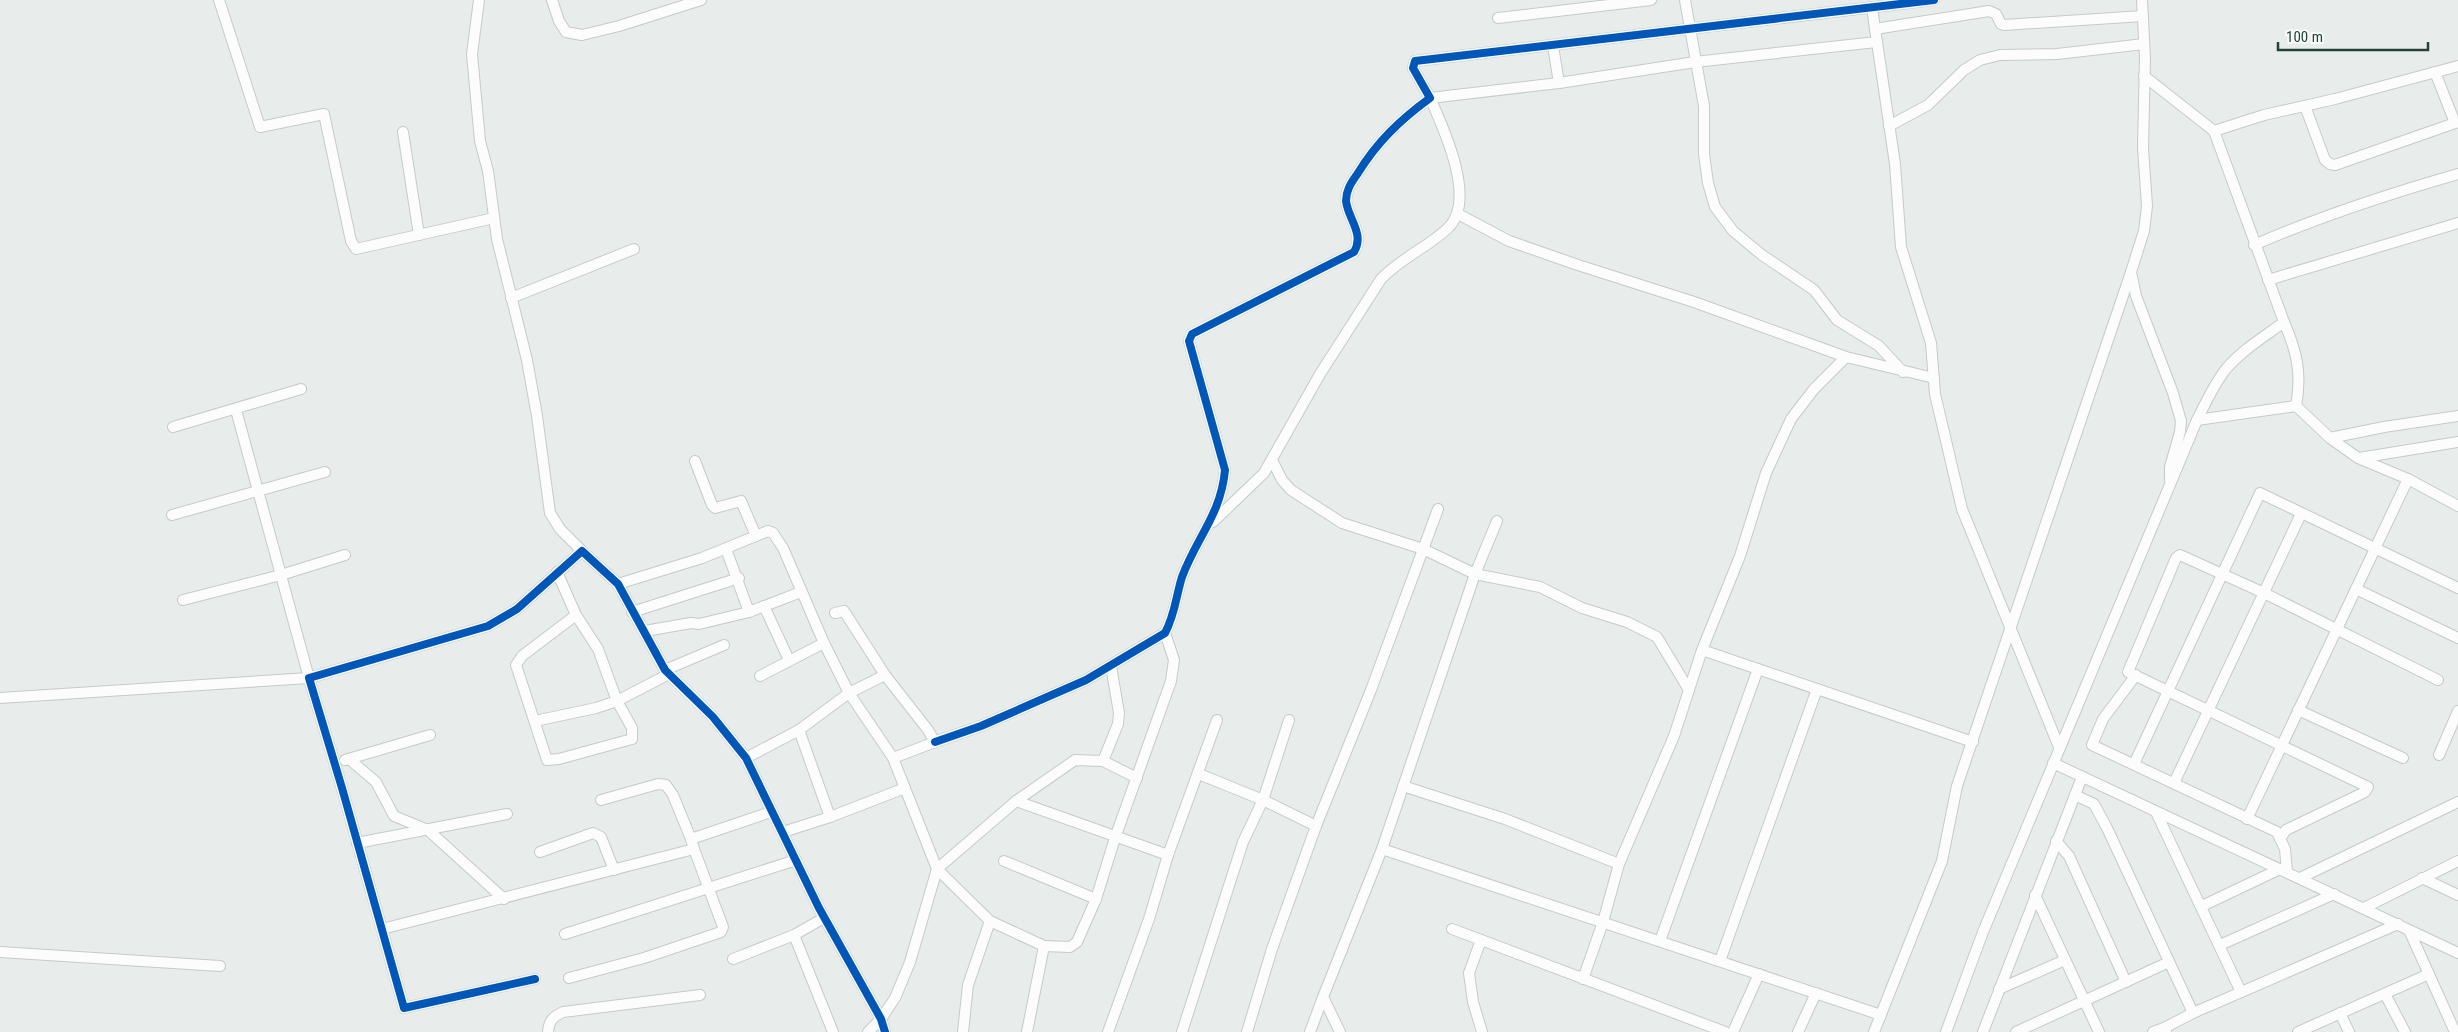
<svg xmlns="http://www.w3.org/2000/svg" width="2458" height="1032" font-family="'Roboto Condensed',sans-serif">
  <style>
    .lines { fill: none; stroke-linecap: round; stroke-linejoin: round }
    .minor-casing { stroke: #c5cac8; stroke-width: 12 }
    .minor { stroke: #fcfcfc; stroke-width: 10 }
    .cycleway-casing { stroke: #f7fbf9; stroke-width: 11 }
    .cycleway { stroke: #0057b8; stroke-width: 8 }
  </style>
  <rect width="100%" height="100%" fill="#e8edeb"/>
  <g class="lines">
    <defs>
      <g id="minor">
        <polyline points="219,0 260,127 324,114 351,241 356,249 494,218"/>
        <polyline points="479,0 472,54 480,141 488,171 497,239 527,360 537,416 550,513 560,529 582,551"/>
        <polyline points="552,0 559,21 566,32 582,35 619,26 701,0"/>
        <polyline points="1685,0 1704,106 1704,154 1708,183 1715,207 1733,231 1762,255 1814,290 1837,320 1879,346 1903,372"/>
        <polyline points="2142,0 2145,58 2143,148 2147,206 2144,231 2131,272 2136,296 2173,393 2181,421 2180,432 2170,467 2170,480"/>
        <polyline points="1872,8 1895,164 1901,247 1931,343 1935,394 1962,509 2059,747"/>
        <polyline points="1498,18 1651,0"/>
        <polyline points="1875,29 1989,11 1996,14 2001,24 2004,25 2143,16"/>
        <polyline points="1553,46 1559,83"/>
        <polyline points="2435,72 2455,123 2458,122"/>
        <polyline points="2305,106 2325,160 2330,164 2335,165 2455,123"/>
        <polyline points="1889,126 1928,105 1964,70 1980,60 2000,55 2057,54 2144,44"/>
        <polyline points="2214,131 2264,115 2335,99 2458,66"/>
        <polyline points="403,132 419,235"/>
        <polyline points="1458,214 1509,241 1578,265 1694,302 1846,357 1934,378"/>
        <path d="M 2254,245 C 2321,216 2388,194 2458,174"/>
        <polyline points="2268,280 2458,223"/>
        <polyline points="511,298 634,249"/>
        <path d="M 2284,322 C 2297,352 2302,374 2296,406"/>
        <polyline points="2197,420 2296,406 2330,438 2358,458 2408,479 2458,506"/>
        <polyline points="173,427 301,389"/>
        <polyline points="2330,438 2384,427 2458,416"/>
        <polyline points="2359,458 2458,442"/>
        <polyline points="1272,460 1282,480 1291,490 1342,523 1423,549 1475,574 1540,587 1582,608 1627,622 1657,637 1689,690"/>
        <polyline points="695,461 712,505 715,508 741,501 756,536"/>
        <polyline points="172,515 325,472"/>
        <path d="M 1213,522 L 1264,473 L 1320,374 L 1381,279 C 1401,258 1428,247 1448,228 C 1477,201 1444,129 1430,98 L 1559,83 L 1695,62 L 1876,42"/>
        <polyline points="726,549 749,612"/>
        <polyline points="557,572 576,615 598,649 617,701 632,728 632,739 559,759 547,760 516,665 522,656 576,615"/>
        <polyline points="618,584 702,558 768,531 773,533 783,548 824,643 849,693 885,675 928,730 935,742 893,758"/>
        <polyline points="2356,589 2458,638"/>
        <polyline points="183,600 281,575 345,555"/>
        <polyline points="764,606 789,660"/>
        <polyline points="632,612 739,578"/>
        <polyline points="835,613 844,611 885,675"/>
        <polyline points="645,631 691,623 699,624 749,612 801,592"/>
        <polyline points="1702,650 1973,742"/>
        <polyline points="665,670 724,645"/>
        <polyline points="2136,675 2103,719 2092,745 2277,832 2285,849 2287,872"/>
        <polyline points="760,676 824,643"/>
        <polyline points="0,698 309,678 236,410"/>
        <polyline points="2298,710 2403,758"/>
        <polyline points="535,721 596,708 617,701 669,674"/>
        <polyline points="799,730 830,817"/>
        <path d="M 935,742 L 981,726 L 1086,680 L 1165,633 C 1175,615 1176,596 1182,577 C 1197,537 1221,514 1225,470 L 1189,341 L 1192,334 L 1354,252 C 1365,234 1348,219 1346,201 C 1346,189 1352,182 1358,173 C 1377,142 1400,120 1430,98 L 1413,68 L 1415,61 L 1934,0"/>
        <polyline points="2439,755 2458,711"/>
        <polyline points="746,758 799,730 849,693 893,758 937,869 910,962 895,998 881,1019 868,1032"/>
        <polyline points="349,759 376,782 394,816 428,830 504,899"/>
        <polyline points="345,760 430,735"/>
        <polyline points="1103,761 1118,724 1119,713 1111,666"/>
        <polyline points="2053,763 2458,953"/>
        <polyline points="2134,764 2260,493 2458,588"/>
        <polyline points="1199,774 1263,800 1289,720"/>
        <polyline points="2174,783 2301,514"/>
        <polyline points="1403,786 1505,819 1619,864"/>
        <polyline points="2075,795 2094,804 2107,828 2193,1013"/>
        <polyline points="601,800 658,784 666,785 673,795 691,839"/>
        <polyline points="1016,801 1168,855"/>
        <polyline points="2156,812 2241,992"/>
        <polyline points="2247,819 2408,479"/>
        <polyline points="1316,826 1371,690 1438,509"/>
        <polyline points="783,832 830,817 905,788"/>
        <polyline points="2280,839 2286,830 2365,792 2368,787 2128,672 2176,558 2180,555 2264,593 2438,680"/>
        <polyline points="2056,841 2069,856 2126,982"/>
        <polyline points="357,843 507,814"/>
        <polyline points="1382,849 1881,1015"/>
        <polyline points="540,852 593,833 601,837 614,870"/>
        <polyline points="1004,861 1096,899"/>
        <polyline points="2300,878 2458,802"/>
        <polyline points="2422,878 2458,895"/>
        <polyline points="2035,895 2099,1032"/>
        <polyline points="2202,906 2280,869"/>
        <polyline points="2364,908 2458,861"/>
        <polyline points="382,929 694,849 691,839 771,812"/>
        <polyline points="1452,929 1725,1032"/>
        <polyline points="2409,930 2455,1032"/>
        <polyline points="565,934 796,860"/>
        <polyline points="794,935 833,1032"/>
        <polyline points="1481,940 1469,973 1473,1002 1482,1032"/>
        <polyline points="1660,941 1758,669"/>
        <polyline points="2220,945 2334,894"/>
        <polyline points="1044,946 990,921 937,869 1016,801 1075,760 1103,761 1137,778"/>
        <polyline points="0,952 220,966"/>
        <polyline points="733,959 794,935 824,918"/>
        <polyline points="1720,961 1817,689"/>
        <polyline points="569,978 644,958 721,932 723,927 694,849"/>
        <polyline points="535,979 404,1008 342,788 309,678 488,626 517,609 582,551 618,584 665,670 713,717 746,758 819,908 881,1019 885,1032"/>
        <polyline points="1583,979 1603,922 1619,864 1674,736 1702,650 1740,556 1766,473 1791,419 1814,389 1846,357"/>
        <polyline points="1999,989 2065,960"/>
        <polyline points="2385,994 2405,1032"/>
        <polyline points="2340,1013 2349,1032"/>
        <path d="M 548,1032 C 549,1020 553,1017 563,1012 L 700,995"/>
        <polyline points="963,1032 968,985 990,921"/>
        <polyline points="1027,1032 1044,946 1070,947 1077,942 1096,899 1115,838 1171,681 1174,660 1165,633"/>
        <polyline points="1108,1032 1149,919 1168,855 1217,720"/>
        <polyline points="1182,1032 1243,842 1263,800 1316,826 1272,949 1247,1032"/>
        <polyline points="1310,1032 1323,997"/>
        <polyline points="1340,1032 1323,997 1382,849 1475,574 1497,521"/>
        <polyline points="1733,1032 1759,974"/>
        <polyline points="1798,1032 1816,993"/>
        <polyline points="1874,1032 1942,861 1957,786 2131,272"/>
        <path d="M 1946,1032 L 1983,932 L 2197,420 C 2206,402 2214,384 2226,369 C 2242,350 2264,337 2284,322 L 2214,131 L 2144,76"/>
        <polyline points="1983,1032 2082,777"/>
        <polyline points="2016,1032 2169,962"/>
        <polyline points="2153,1032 2164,1028"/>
        <polyline points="2166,1032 2164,1028 2193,1013 2398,924"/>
        <polyline points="2298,1032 2429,974"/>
      </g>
    </defs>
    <use href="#minor" class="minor-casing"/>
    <use href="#minor" class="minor"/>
    <defs>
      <g id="cycleway">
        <path d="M 935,742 L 981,726 L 1086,680 L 1165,633 C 1175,615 1176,596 1182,577 C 1197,537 1221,514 1225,470 L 1189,341 L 1192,334 L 1354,252 C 1365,234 1348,219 1346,201 C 1346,189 1352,182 1358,173 C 1377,142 1400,120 1430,98 L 1413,68 L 1415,61 L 1934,0"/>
        <polyline points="535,979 404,1008 342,788 309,678 488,626 517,609 582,551 618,584 665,670 713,717 746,758 819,908 881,1019 885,1032"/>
      </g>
    </defs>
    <use href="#cycleway" class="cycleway-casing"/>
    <use href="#cycleway" class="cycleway"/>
  </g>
  <path d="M2278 42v8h150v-8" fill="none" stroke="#24423a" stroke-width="2.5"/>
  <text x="2286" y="42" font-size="15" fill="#24423a" stroke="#f7fbf9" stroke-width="4" paint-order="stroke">100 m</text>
</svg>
